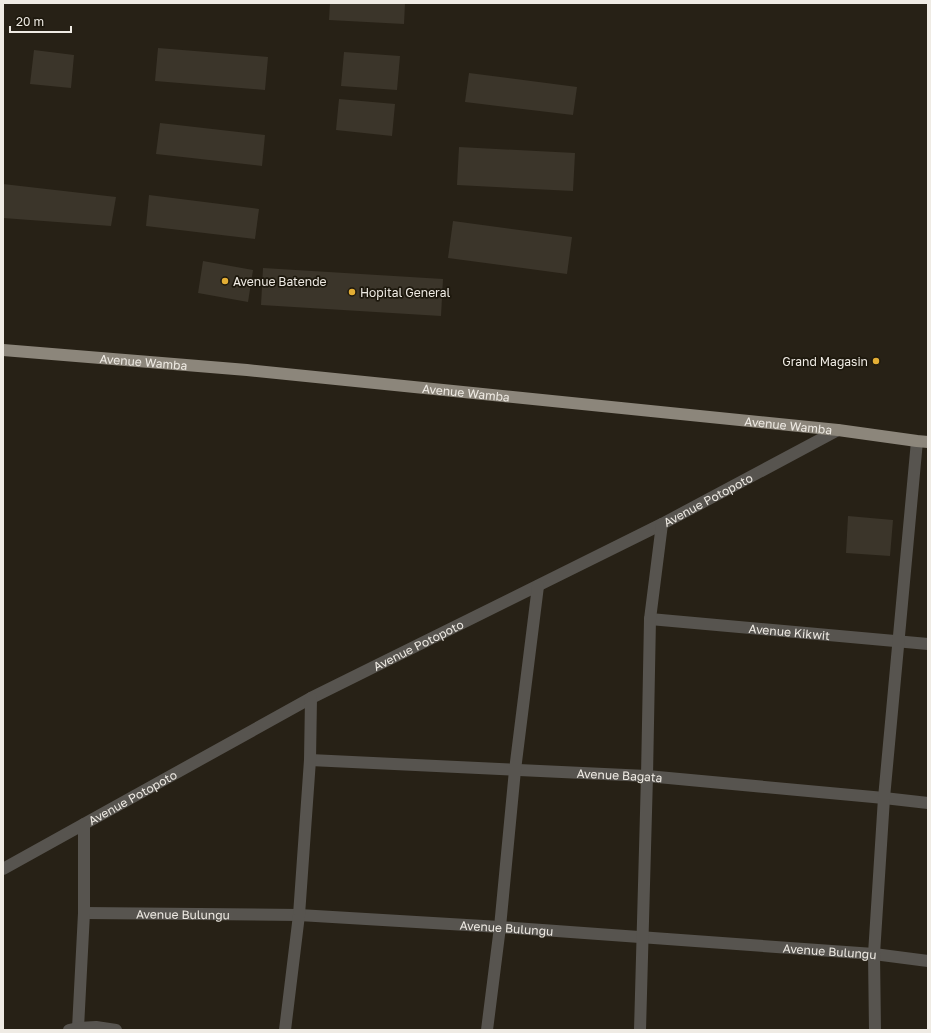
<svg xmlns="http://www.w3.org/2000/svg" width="931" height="1033" font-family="'Golos Text',sans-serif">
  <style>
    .building { fill: #3b352a }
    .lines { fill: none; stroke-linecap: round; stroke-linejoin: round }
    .minor { stroke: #57544f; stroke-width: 12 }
    .major { stroke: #8c867b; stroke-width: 12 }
    .poi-dot { fill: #e3ae35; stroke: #1d180d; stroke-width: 1.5 }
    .labels { text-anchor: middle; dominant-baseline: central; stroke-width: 3.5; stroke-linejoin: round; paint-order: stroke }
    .poi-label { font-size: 12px; fill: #efebe4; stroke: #1d180d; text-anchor: start }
    .street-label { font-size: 12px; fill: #efebe4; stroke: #1d180d }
  </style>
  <rect width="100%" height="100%" fill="#272116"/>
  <g class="building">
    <polygon points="330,3 405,3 404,24 329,20"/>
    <polygon points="158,48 268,57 265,90 155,81"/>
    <polygon points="34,50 74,55 71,88 30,84"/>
    <polygon points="344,52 400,56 397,90 341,86"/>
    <polygon points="469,73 577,87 573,115 465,102"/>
    <polygon points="339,99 395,104 392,136 336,130"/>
    <polygon points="160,123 265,135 262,166 156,154"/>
    <polygon points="459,147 575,153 573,191 457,185"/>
    <polygon points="3,184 116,197 111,226 3,218"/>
    <polygon points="149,195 259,209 255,239 146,226"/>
    <polygon points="453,221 572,237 567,274 448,258"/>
    <polygon points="203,261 253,270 248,302 198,293"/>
    <polygon points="263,268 443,279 441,316 261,305"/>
    <polygon points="848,516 893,520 890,556 846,553"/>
  </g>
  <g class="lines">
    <g class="minor">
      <path id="s1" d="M 650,619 L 928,644"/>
      <path id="s2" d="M 310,760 L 647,776 L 884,798 L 928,803"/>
      <path id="s3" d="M 3,869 L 311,698 L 662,524 L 838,430"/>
      <path id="s4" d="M 84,913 L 299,915 L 500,927 L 874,954 L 928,961"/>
      <polyline points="78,1028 84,913 84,824"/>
      <polyline points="69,1030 78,1028 96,1027 116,1030"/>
      <polyline points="285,1030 299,915 310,760 311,698"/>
      <polyline points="487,1030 500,927 515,770 538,586"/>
      <polyline points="640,1030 647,776 650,619 662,524"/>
      <polyline points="875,1030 874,954 884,798 917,441"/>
    </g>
    <path class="major" id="s5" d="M 3,350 L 247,370 L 838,430 L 917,441 L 928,442"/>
  </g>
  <g class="poi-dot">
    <circle cx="225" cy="281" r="4"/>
    <circle cx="352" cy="292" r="4"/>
    <circle cx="876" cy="361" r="4"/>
  </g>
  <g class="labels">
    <g class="poi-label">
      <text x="233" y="281">Avenue Batende</text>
      <text x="360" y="292">Hopital General</text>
      <text x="868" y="361" text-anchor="end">Grand Magasin</text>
    </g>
    <g class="street-label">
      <text stroke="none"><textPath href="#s5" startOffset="141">Avenue Wamba</textPath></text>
      <text stroke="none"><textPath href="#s5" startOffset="465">Avenue Wamba</textPath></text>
      <text stroke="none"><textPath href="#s5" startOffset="789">Avenue Wamba</textPath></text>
      <text stroke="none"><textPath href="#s3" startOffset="796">Avenue Potopoto</textPath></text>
      <text stroke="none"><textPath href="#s1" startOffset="140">Avenue Kikwit</textPath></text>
      <text stroke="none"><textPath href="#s3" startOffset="472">Avenue Potopoto</textPath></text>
      <text stroke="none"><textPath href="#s2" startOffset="310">Avenue Bagata</textPath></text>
      <text stroke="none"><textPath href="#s3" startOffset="148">Avenue Potopoto</textPath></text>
      <text stroke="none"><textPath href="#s4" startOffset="99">Avenue Bulungu</textPath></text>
      <text stroke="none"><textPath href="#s4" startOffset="423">Avenue Bulungu</textPath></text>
      <text stroke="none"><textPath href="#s4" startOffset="747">Avenue Bulungu</textPath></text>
    </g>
  </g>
  <rect width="931" height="1033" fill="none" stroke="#efebe4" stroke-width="8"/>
  <path d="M10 26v6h61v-6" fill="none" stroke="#efebe4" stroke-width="2"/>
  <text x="16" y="26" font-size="12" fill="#efebe4" stroke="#1d180d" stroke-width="3" paint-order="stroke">20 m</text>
</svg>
